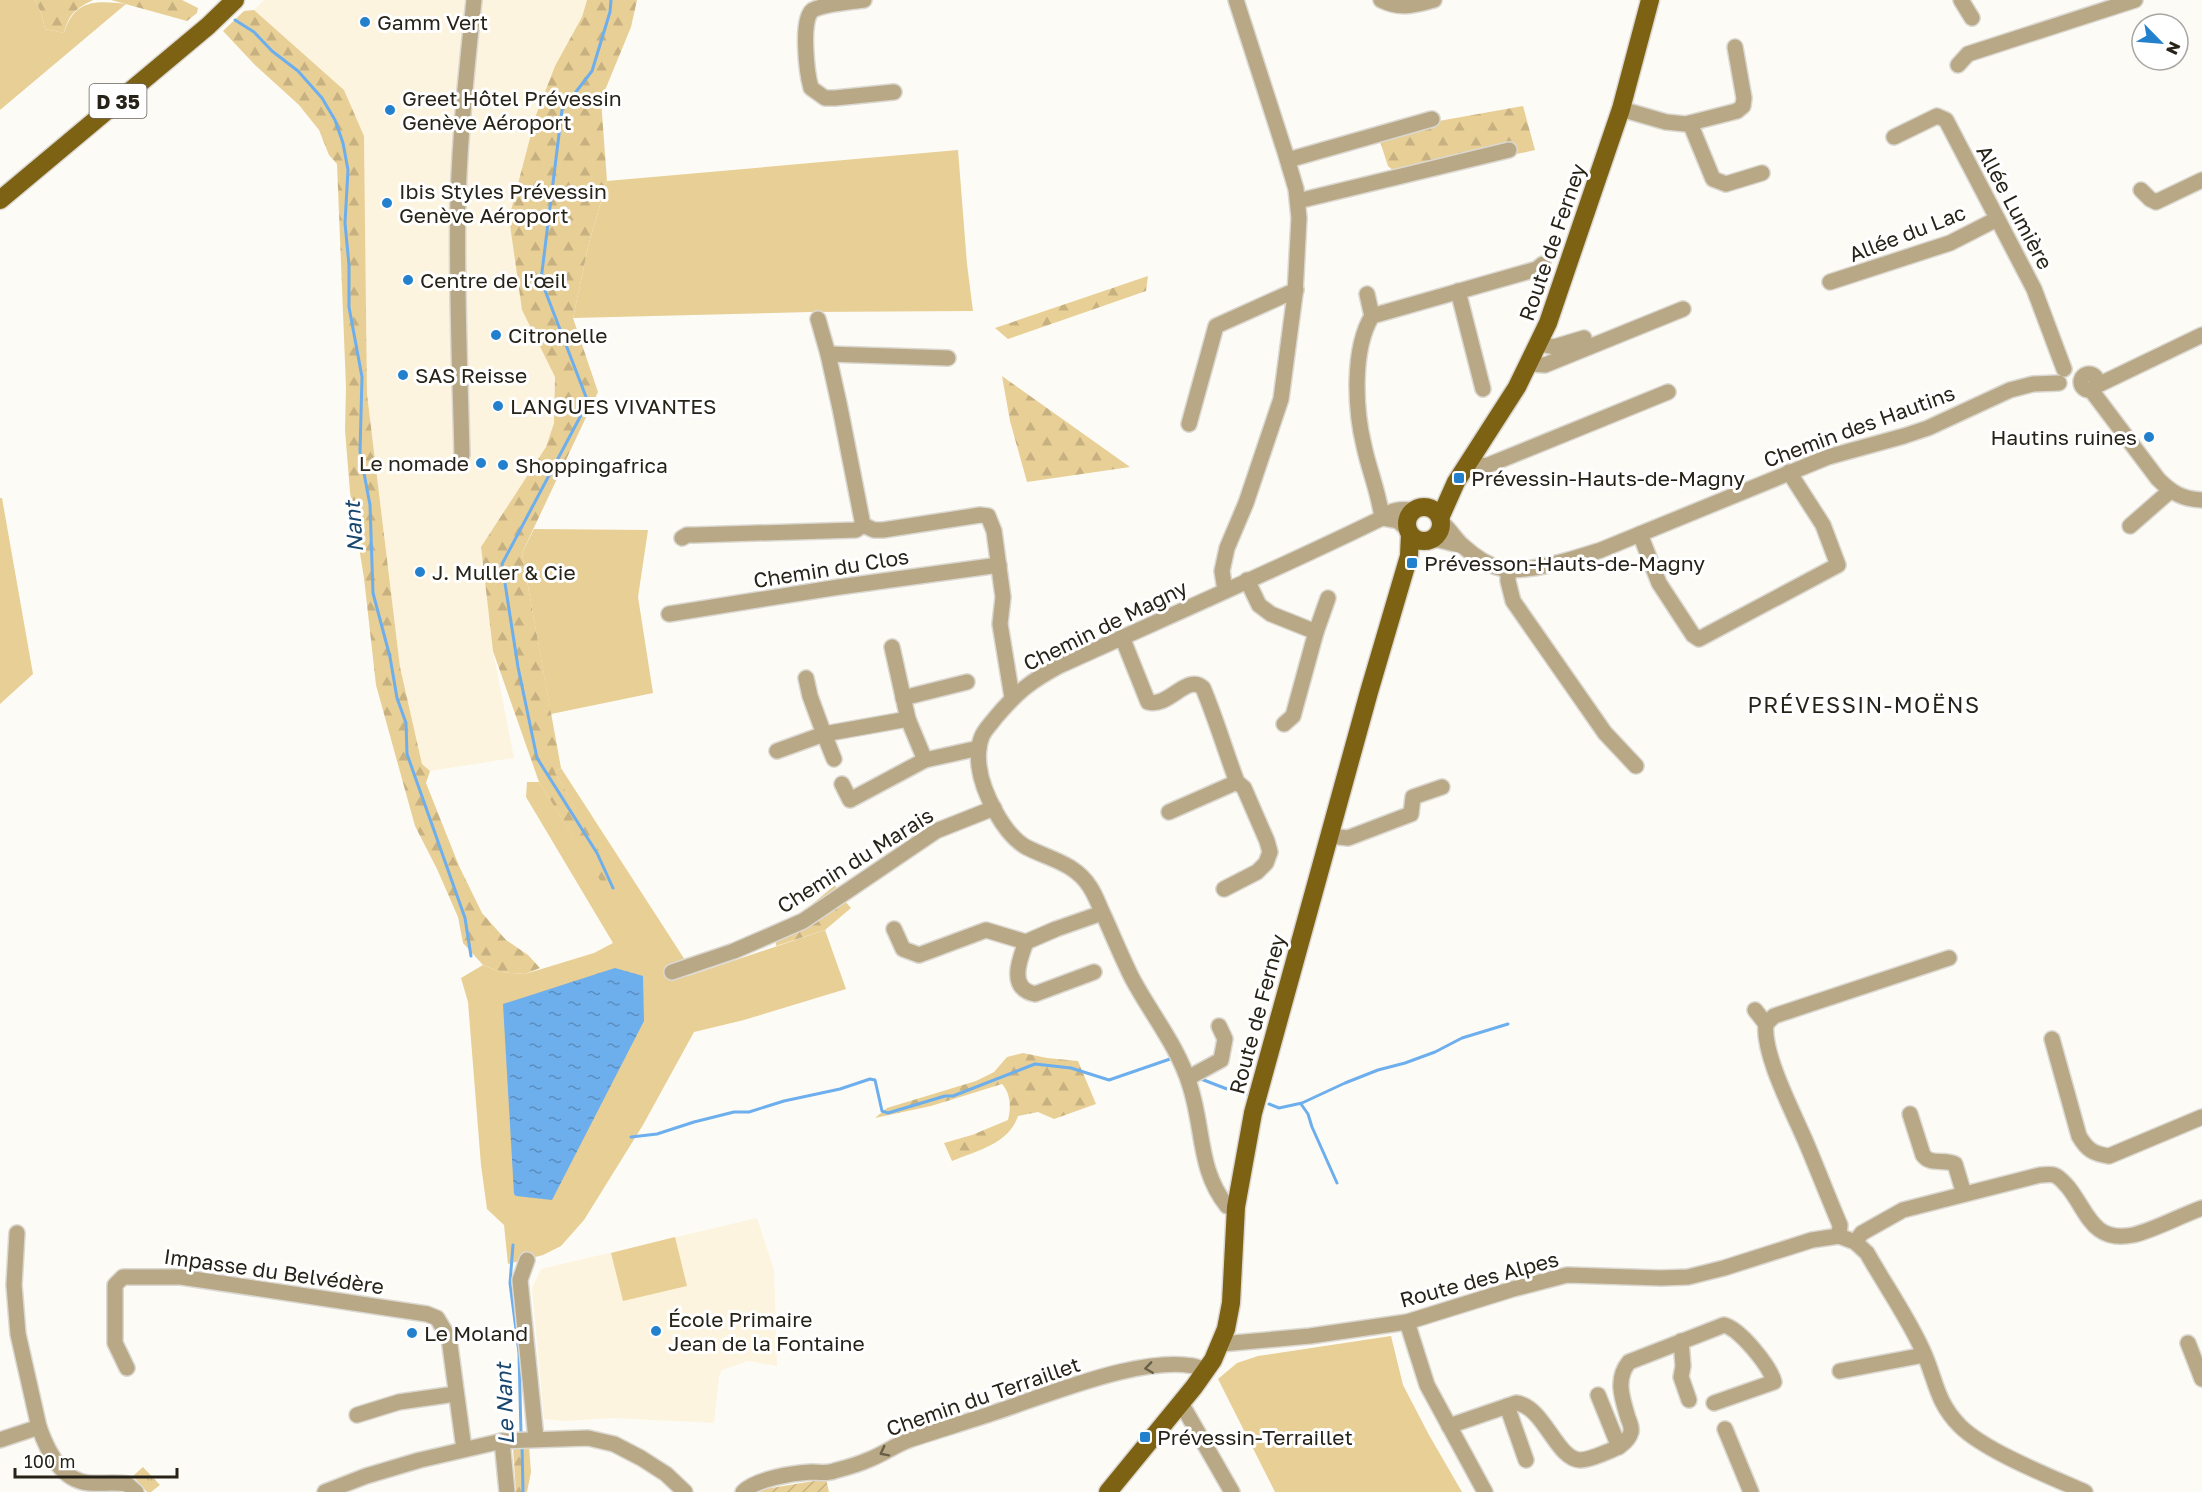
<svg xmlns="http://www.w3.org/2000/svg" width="2202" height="1492" font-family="'Golos Text',sans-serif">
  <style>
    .built { fill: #fdf4df }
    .grass { fill: #e8cf96 }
    .forest { fill: url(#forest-firs) }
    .park { fill: url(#park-tufts) }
    .garden { fill: url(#garden-furrows) }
    .water { fill: url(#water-ripples) }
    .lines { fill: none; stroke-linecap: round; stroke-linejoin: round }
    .stream { stroke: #6daeed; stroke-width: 3 }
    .minor-casing { stroke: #dbd8d2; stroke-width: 18 }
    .major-casing { stroke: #dbd8d2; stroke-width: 21 }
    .minor { stroke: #b8a885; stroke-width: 15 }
    .major { stroke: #7e6214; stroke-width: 18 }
    .oneway { stroke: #685f49 }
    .poi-dot { fill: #2380cd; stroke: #fff; stroke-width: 2 }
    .labels { text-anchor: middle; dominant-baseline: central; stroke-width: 6; stroke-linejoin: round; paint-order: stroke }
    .shield { fill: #fff; stroke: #68655d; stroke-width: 1.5 }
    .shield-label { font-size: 20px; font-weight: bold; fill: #272318 }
    .poi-label { font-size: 21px; fill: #272318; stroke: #fff; text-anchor: start }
    .street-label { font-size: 21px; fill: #272318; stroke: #fff }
    .water-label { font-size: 22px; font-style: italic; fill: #17466f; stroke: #fff }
    .neighbourhood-label { font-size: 22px; letter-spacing: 1.5px; fill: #272318; stroke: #fff }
  </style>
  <defs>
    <pattern id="forest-firs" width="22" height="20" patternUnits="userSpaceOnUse" patternTransform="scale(1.5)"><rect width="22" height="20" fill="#e8cf96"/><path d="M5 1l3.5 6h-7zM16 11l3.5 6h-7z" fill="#c7b181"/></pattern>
    <pattern id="park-tufts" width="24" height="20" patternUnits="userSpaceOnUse" patternTransform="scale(1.5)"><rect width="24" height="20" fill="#e8cf96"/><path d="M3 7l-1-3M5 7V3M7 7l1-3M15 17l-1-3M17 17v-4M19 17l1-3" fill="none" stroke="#c7b181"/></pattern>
    <pattern id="garden-furrows" width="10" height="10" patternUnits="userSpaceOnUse" patternTransform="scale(1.5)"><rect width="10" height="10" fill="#e8cf96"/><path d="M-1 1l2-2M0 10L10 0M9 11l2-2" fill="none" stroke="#c7b181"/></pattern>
    <pattern id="water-ripples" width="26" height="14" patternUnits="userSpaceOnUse" patternTransform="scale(1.5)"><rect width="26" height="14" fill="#6daeed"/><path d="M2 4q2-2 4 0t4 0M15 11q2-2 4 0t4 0" fill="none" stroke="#5a8dbf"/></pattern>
  </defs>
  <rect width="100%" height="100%" fill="#fdfbf5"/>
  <g class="built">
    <polygon points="264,0 587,0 582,17 555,66 536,115 509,218 522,310 555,377 554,423 546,447 481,547 493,651 514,758 430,771 422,764 400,667 367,394 364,136 344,90 254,10"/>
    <polygon points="757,1218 774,1270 777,1366 748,1361 722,1370 719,1376 714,1423 613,1418 564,1421 544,1419 532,1288 541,1269"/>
  </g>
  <g class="grass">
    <path d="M 0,0 L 35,0 L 42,15 L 45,29 L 64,33 C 74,0 95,0 126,4 L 0,110 Z"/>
    <polygon points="958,150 967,264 973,311 810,312 573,318 589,243 607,181"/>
    <polygon points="0,498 2,498 33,674 0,704"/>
    <polygon points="534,529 648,530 638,597 653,693 551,714 522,553"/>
    <polygon points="561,768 685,960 688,976 825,930 846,989 744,1020 694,1032 643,1125 584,1220 561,1246 543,1255 508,1264 504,1225 487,1209 481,1165 468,1002 461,978 483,965 500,972 525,974 594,953 613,943 526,797 527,782 539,782 605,887 615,881 555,772"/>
    <polygon points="675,1237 687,1286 623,1301 611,1253"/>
    <polygon points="1391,1336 1403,1385 1429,1435 1462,1492 1275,1492 1218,1379 1237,1363 1258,1356"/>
  </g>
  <g class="forest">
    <path d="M 35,0 L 93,0 C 75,9 69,14 64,33 L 45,29 L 42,15 Z"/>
    <polygon points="111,0 182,0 198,8 197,13 187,21"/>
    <polygon points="587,0 637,0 631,27 601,100 607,181 589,243 573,318 598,392 522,553 561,768 555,772 616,881 605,888 539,782 493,651 481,547 546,447 554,423 555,377 522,310 509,218 536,115 555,66 582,17"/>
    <polygon points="254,10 344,90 364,136 367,394 400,667 422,764 430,771 426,783 459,866 482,913 506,940 528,955 540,968 525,974 500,972 483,965 463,943 458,917 437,869 415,826 376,685 364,578 350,492 345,430 346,387 337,164 329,155 319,130 299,105 255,65 223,31 244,11"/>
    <polygon points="1523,106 1535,150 1403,179 1388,166 1377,132"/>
    <polygon points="1148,276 1146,291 1008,339 995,328"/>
    <polygon points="1002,376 1130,467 1027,482 1010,421"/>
    <polygon points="835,885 838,893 851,908 825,930 776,946 775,925 804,911"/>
    <path d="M 1023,1053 L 1047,1058 L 1078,1061 L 1096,1104 L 1054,1119 L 1038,1112 L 1018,1116 C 1009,1144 976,1151 952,1161 L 944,1143 L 972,1135 L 1008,1120 C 1011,1108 1011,1094 1002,1084 L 931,1106 L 875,1118 L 887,1108 L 976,1081 L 994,1072 L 1007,1057 Z"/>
    <polygon points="529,1446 531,1472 527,1492 516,1492 513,1448"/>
  </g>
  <polygon class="park" points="143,1467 160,1485 151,1492 147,1492 133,1476"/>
  <polygon class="garden" points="826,1479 829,1492 752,1492 753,1491"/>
  <polygon class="water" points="615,968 643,976 644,1021 552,1200 516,1196 514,1194 503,1004"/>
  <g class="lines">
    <g class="stream">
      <polyline points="611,0 610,12 592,71 562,110 541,280 588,402 502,564 518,667 537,758 597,853 613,888"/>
      <polyline points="235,20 254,32 272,51 298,71 322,98 335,120 343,143 348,170 345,223 349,265 349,307 362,377 360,452 370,505 373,593 390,657 397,698 406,723 407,754 465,918 471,956"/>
      <polyline points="1201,1079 1227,1089"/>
      <polyline points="1241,1092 1246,1094"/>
      <polyline points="1269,1104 1279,1108 1302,1103 1345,1083 1378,1070 1405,1063 1435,1052 1462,1038 1508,1024"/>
      <polyline points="1301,1104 1308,1114 1312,1127 1337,1183"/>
      <polyline points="631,1137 657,1134 694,1122 734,1112 749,1112 784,1101 840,1089 870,1079 875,1080 882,1111 888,1113 945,1096 953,1096 1035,1064 1071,1068 1109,1080 1173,1058"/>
      <polyline points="513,1245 510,1283 519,1353 521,1434"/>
      <polyline points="522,1444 523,1492"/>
    </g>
    <defs>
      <g id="minor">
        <path d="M 864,0 C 851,2 824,4 813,10 C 800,18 807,74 811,88 L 825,98 L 835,98 L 894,92"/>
        <path d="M 1381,0 C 1401,10 1414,5 1434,0"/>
        <polyline points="1961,0 1972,18"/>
        <polyline points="1958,65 1968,54 2135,0"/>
        <polyline points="1621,109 1666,122 1686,124 1737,111 1743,106 1744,98 1735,47"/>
        <polyline points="1690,123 1713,179 1726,184 1762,173"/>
        <polyline points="1894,137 1937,116 1946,120 2034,289 2064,369"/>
        <polyline points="1288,160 1432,119"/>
        <polyline points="2141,190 2150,199 2156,202 2202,180"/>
        <polyline points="1298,201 1509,150"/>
        <polyline points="1830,282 1950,243 1997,219"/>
        <polyline points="1458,291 1483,389"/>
        <polyline points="1367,294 1372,316"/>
        <polyline points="818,319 828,354 840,408 863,525 874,530 883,530 980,515 988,516 994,531 1003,597 1000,624 1012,697"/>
        <polyline points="1540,344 1554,347 1584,338"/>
        <polyline points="828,354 948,358"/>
        <polyline points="1529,364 1545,365 1683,309"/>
        <circle cx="2089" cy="382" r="8"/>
        <polyline points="2096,386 2202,335"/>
        <path d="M 2091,390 L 2158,479 C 2172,493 2182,499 2202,500"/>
        <polyline points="1189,424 1216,326 1296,290"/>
        <path d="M 462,455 C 460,370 456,285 458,200 C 460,133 467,66 474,0"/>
        <polyline points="1470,462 1486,466 1668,392"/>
        <path d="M 1382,518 C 1379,493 1369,470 1364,446 C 1355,409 1352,349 1372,316 L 1537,269 L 1543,264"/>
        <polyline points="1382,518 1398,521 1407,529"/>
        <path d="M 1441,522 C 1450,529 1455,539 1463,546 C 1473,555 1487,565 1500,568 C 1525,575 1576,558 1601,550 L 1828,457 L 1904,436 L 1928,428 L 2010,390 L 2033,384 L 2059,383"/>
        <polyline points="2130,526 2170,491"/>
        <polyline points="1640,534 1659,583 1693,635 1699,639 1838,565 1823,525 1789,472"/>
        <polyline points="682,538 687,535 695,535 856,530 863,525"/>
        <polyline points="1430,540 1439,540 1463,546"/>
        <polyline points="1508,570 1508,581 1513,601 1605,733 1636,766"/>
        <polyline points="1247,580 1259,605 1271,614 1316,632 1293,716 1284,724"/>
        <polyline points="1225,590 1222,571 1227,548 1246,503 1281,399 1295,294 1299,218 1296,189 1285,152 1236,0"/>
        <polyline points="669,614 839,587 999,565"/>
        <polyline points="1316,632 1328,598"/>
        <path d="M 1122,637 L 1148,702 C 1169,708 1187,673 1203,688 C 1216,719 1225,750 1237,782 L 1244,788 L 1267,841 L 1270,852 L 1266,863 L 1257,872 L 1224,889"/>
        <polyline points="892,647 908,719 925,760 979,748"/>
        <polyline points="806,678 810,696 824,734 908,719"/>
        <polyline points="903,698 967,682"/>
        <polyline points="777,751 824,734 834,759"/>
        <polyline points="842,784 850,800 925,760"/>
        <polyline points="1169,812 1237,782"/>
        <polyline points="1329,836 1348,838 1411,814 1413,797 1442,787"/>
        <polyline points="894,929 903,949 919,955 986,930 1026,942 1056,929 1102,913"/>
        <path d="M 1026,942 C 1019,961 1008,988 1035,994 L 1094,972"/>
        <polyline points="672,972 734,951 803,921 936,831 994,808"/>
        <path d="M 1755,1010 L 1766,1024 C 1762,1053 1793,1112 1805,1140 C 1817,1168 1828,1197 1840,1225 L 1839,1236"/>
        <polyline points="1766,1024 1774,1016 1949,958"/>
        <path d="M 2052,1039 L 2079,1136 C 2087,1150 2094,1154 2109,1156 L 2202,1117"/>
        <polyline points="1188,1078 1221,1060 1225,1039 1219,1026"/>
        <path d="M 1910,1114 L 1923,1155 C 1931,1166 1944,1158 1955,1164 L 1964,1194"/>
        <path d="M 1236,1207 L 1227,1206 C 1198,1170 1204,1129 1190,1086 C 1178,1046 1151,1014 1132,978 C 1122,958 1113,936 1104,916 C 1099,906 1096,896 1090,887 C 1075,863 1049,859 1026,847 C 1003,834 982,791 979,766 C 978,757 978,747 981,739 C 983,731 991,724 996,717 C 1017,692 1031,681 1059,666 C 1167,617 1276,570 1382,518 C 1391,509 1401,509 1413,510"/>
        <polyline points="17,1233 14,1285 18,1334 39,1427"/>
        <path d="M 1855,1242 L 1862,1233 L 1903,1210 L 2040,1175 C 2044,1175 2050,1174 2054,1175 C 2060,1177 2064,1183 2068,1187 C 2088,1212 2092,1243 2133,1235 C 2152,1231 2182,1215 2202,1208"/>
        <polyline points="527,1260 520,1280 536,1439"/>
        <polyline points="1407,1322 1427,1385 1485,1492"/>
        <polyline points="1681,1341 1683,1366 1681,1377 1689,1400"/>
        <polyline points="2188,1343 2202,1379"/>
        <path d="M 1221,1344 L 1310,1336 L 1407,1322 L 1513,1289 L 1567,1275 L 1661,1278 L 1688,1277 L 1724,1268 L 1812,1240 L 1839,1236 L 1855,1242 L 1867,1253 C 1885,1285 1907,1316 1922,1349 C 1936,1378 1935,1401 1960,1426 C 1985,1451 2051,1477 2085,1492"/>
        <polyline points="127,1368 115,1343 115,1285 123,1277 181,1277 427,1314 437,1318 449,1338 464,1449"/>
        <polyline points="1840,1371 1924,1355"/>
        <polyline points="1598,1395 1619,1447"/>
        <polyline points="1181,1403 1232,1492"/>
        <polyline points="1507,1406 1526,1460"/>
        <polyline points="357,1415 399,1402 455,1394"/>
        <path d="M 1449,1426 L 1516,1403 C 1544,1406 1556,1459 1580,1460 C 1589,1460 1599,1455 1607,1452 C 1617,1448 1628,1443 1631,1432 C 1632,1427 1630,1423 1628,1418 C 1622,1398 1615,1379 1629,1362 L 1724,1325 C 1740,1329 1770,1366 1774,1382 L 1714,1403"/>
        <polyline points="1725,1429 1751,1492"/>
        <path d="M 0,1440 L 39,1427 C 47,1450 61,1481 89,1483 C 102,1484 114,1482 127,1484 L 136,1492"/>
        <polyline points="502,1441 507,1492"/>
        <polyline points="325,1492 366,1476 420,1460 502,1441 588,1438 614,1444 641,1458 666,1474 685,1492"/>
        <path d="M 743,1492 C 756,1479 792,1473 811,1472 C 819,1472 826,1474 834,1471 C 845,1468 857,1465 868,1460 C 882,1455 895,1445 909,1440 C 938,1430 967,1422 996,1412 C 1045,1396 1158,1348 1206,1370"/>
      </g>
      <g id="major">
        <polyline points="0,200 208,26 235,0"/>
        <circle cx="1424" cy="524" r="17"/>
        <polyline points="1440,518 1456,482 1517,387 1548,323 1621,109 1650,0"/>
        <polyline points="1108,1492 1194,1387 1213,1360 1226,1329 1231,1303 1236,1207 1253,1113 1369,692 1409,556 1410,534"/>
      </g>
    </defs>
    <use href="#minor" class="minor-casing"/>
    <use href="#major" class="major-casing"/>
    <use href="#minor" class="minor"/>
    <use href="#major" class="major"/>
  </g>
  <defs><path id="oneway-chevron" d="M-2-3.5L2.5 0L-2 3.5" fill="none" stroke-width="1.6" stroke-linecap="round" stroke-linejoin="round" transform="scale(1.5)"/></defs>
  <g class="oneway">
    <use href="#oneway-chevron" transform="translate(1149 1368) rotate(172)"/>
    <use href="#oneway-chevron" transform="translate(884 1452) rotate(153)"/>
  </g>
  <g class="poi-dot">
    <circle cx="365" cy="22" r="6"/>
    <circle cx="390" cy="110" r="6"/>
    <circle cx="387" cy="203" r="6"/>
    <circle cx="408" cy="280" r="6"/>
    <circle cx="496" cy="335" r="6"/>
    <circle cx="403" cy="375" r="6"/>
    <circle cx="498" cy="406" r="6"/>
    <circle cx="2149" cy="437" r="6"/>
    <circle cx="481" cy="463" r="6"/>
    <circle cx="503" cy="465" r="6"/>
    <rect x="1453" y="472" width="12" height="12" rx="3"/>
    <rect x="1406" y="557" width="12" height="12" rx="3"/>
    <circle cx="420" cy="572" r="6"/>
    <circle cx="656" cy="1331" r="6"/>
    <circle cx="412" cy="1333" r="6"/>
    <rect x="1139" y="1431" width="12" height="12" rx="3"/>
  </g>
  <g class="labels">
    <rect class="shield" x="89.5" y="84" width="57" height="34" rx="4.5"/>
    <g class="shield-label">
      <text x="118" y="101">D 35</text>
    </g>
    <g class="poi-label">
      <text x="377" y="22">Gamm Vert</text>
      <text x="402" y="98">Greet Hôtel Prévessin<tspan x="402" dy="24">Genève Aéroport</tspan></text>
      <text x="399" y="191">Ibis Styles Prévessin<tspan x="399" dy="24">Genève Aéroport</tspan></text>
      <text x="420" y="280">Centre de l'œil</text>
      <text x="508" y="335">Citronelle</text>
      <text x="415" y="375">SAS Reisse</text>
      <text x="510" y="406">LANGUES VIVANTES</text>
      <text x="2137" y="437" text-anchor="end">Hautins ruines</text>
      <text x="469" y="463" text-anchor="end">Le nomade</text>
      <text x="515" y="465">Shoppingafrica</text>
      <text x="1471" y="478">Prévessin-Hauts-de-Magny</text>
      <text x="1424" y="563">Prévesson-Hauts-de-Magny</text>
      <text x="432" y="572">J. Muller &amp; Cie</text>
      <text x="668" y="1319">École Primaire<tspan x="668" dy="24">Jean de la Fontaine</tspan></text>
      <text x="424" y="1333">Le Moland</text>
      <text x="1157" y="1437">Prévessin-Terraillet</text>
    </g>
    <g class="street-label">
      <text transform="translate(2015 207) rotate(62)">Allée Lumière</text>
      <text transform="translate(1907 233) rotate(-21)">Allée du Lac</text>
      <text transform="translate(1552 242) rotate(-71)">Route de Ferney</text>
      <text transform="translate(1859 426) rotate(-20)">Chemin des Hautins</text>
      <text transform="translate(831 568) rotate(-9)">Chemin du Clos</text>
      <text transform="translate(1105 625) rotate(-26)">Chemin de Magny</text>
      <text transform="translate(855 860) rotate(-32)">Chemin du Marais</text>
      <text transform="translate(1257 1014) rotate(-75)">Route de Ferney</text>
      <text transform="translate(274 1271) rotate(8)">Impasse du Belvédère</text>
      <text transform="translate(1479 1279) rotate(-15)">Route des Alpes</text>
      <text transform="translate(983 1396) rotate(-19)">Chemin du Terraillet</text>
    </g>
    <g class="water-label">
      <text transform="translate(353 527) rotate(-94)">Nant</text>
      <text transform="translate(504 1404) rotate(-92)">Le Nant</text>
    </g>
    <g class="neighbourhood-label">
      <text x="1864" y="704">PRÉVESSIN-MOËNS</text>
    </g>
  </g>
  <g transform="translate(2160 42) rotate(115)"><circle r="28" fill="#ffffff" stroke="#a9a7a3" stroke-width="1.5"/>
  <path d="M0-4.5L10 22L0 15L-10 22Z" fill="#2380cd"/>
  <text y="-9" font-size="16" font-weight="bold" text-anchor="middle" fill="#272318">N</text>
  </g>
  <path d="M15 1468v9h162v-9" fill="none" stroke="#272318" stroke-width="3"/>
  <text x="24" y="1468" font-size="18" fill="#272318" stroke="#ffffff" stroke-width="4.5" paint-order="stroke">100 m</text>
</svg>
